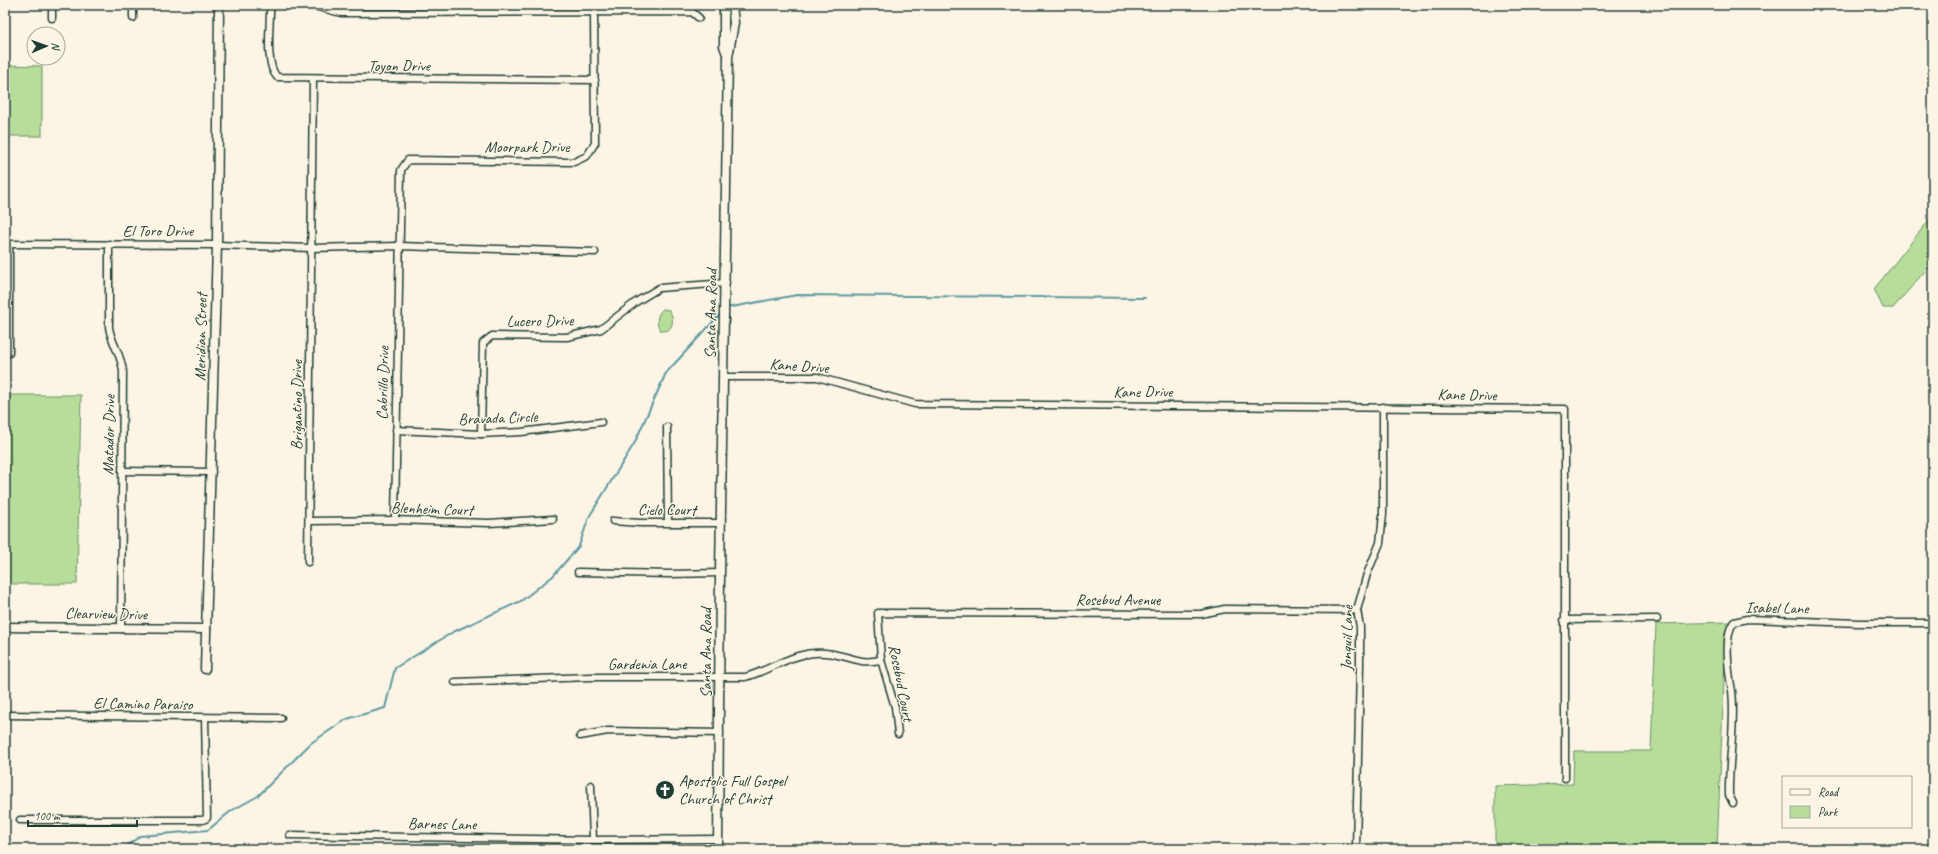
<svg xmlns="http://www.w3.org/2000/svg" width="1938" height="854" font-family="Caveat,sans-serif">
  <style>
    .green { fill: #b6de9a; stroke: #6a8e67 }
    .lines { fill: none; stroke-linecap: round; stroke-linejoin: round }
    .stream { stroke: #5f99a1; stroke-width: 2 }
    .street-casing { stroke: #1f3d34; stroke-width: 9 }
    .secondary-casing { stroke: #1f3d34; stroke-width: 11 }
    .street { stroke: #fcf5e5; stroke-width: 6 }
    .secondary { stroke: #fcf5e5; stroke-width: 8 }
    .labels { text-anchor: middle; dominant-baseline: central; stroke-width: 3; stroke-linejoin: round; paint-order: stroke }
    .street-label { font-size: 16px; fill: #1f3d34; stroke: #fcf5e5 }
    .poi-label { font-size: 16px; fill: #1f3d34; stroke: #fcf5e5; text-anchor: start }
  </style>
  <rect width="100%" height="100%" fill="#fcf5e5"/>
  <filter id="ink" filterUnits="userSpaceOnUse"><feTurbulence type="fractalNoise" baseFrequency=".025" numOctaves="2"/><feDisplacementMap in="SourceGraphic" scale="8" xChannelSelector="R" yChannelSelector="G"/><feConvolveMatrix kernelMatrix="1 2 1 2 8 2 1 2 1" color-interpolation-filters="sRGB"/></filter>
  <g filter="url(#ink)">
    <g class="green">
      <polygon points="5,65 42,66 42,136 5,136"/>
      <polygon points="1933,215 1933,262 1893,308 1883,308 1874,289"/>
      <path d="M 663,309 L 669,310 C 674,317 674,326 667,331 L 660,330 C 656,323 656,315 663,309 Z"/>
      <polygon points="5,395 81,395 77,584 5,584"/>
      <polygon points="1730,622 1726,631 1717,849 1645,847 1645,849 1495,849 1495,786 1573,784 1574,751 1651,751 1656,624"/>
    </g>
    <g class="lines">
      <g class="stream">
        <polyline points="726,308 797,295 1145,298"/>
        <polyline points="123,849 140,836 208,830 231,811 258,796 311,743 347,719 385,708 395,668 453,632 521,601 553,576 579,546 589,517 634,444 666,373 722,312"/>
      </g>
      <defs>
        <g id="street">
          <path d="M 272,5 L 270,12 C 270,29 265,64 277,77 L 595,80"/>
          <polyline points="310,5 341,13 692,12 699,18"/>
          <polyline points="52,18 52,5"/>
          <polyline points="133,18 133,5"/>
          <polyline points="5,244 217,245 311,248 398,246 595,252"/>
          <path d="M 109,244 L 109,327 C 111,343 122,355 123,372 L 121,629"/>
          <polyline points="9,353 9,244"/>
          <polyline points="724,377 817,377 915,404 1565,409 1565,778"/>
          <polyline points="667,427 668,522"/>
          <polyline points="396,430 481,434 521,432 601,422"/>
          <polyline points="481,434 483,343 492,336 567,337 601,329 636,302 659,288 726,283"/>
          <polyline points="122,471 212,472"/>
          <polyline points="395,520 401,170 408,160 574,162 587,156 595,143 594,12"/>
          <polyline points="309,521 395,520 489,523 553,519"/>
          <polyline points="613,521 640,523 721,523"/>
          <polyline points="308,562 313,78"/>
          <polyline points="578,572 670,574 720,573"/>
          <polyline points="1564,620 1657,619"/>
          <path d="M 455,682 L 590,677 L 745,677 C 769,671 788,655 814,653 C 831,651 846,658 862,661 C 868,662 875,661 881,660"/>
          <polyline points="5,715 281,718"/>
          <polyline points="898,734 895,707 881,660 878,613 1201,614 1225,609 1357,610"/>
          <polyline points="580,736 608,731 720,733"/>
          <polyline points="591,785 593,840"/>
          <path d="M 1733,803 L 1729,795 C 1728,762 1736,724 1732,691 C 1729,675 1723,635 1734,622 L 1747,619 L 1860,623 L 1933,623"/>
          <polyline points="20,820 203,820 207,818 205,718"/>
          <polyline points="290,835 593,840 718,839"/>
          <polyline points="1356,849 1360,665 1360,627 1357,610 1367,574 1380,543 1383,514 1383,407"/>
        </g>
        <g id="secondary">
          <polyline points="724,5 724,46 727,54"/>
          <polyline points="5,627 206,629"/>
          <polyline points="205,669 217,245 219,5"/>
          <polyline points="718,849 720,573 728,57 734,23 732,5"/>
        </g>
      </defs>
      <use href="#street" class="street-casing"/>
      <use href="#secondary" class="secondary-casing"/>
      <use href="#street" class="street"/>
      <use href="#secondary" class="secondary"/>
    </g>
  </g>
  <defs>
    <symbol id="church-disc" viewBox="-11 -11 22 22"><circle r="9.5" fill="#1f3d34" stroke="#fcf5e5"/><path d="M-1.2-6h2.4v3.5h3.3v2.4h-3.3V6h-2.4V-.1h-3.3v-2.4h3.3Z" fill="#fff"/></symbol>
  </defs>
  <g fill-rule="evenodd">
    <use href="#church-disc" x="654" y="779" width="22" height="22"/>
  </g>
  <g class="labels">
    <g class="street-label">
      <text x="399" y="66">Toyon Drive</text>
      <text x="527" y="147">Moorpark Drive</text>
      <text x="158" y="231">El Toro Drive</text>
      <text transform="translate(711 314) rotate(-89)">Santa Ana Road</text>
      <text transform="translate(540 321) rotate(-1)">Lucero Drive</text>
      <text transform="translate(201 337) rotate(-89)">Meridian Street</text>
      <text transform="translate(799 366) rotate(4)">Kane Drive</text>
      <text transform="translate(383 383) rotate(-89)">Cabrillo Drive</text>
      <text x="1143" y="392">Kane Drive</text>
      <text transform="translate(1467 395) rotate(1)">Kane Drive</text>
      <text transform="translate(297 405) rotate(-90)">Brigantino Drive</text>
      <text transform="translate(498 418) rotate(-2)">Bravada Circle</text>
      <text transform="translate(109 435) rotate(-89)">Matador Drive</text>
      <text transform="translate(432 509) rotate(2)">Blenheim Court</text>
      <text x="667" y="510">Cielo Court</text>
      <text x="1118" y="600">Rosebud Avenue</text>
      <text transform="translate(1777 608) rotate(1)">Isabel Lane</text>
      <text transform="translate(106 614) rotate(1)">Clearview Drive</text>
      <text transform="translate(1347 638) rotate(-89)">Jonquil Lane</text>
      <text transform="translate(706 653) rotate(-90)">Santa Ana Road</text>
      <text x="647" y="664">Gardenia Lane</text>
      <text transform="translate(901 683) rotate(79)">Rosebud Court</text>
      <text transform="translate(143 704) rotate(1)">El Camino Paraiso</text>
      <text transform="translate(442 824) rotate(1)">Barnes Lane</text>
    </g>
    <g class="poi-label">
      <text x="679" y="781">Apostolic Full Gospel<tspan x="679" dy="18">Church of Christ</tspan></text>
    </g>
  </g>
  <rect width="1938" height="854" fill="none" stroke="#fcf5e5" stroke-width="20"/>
  <rect x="10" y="10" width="1918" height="834" fill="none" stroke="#1f3d34" stroke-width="1.5" filter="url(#ink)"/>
  <rect x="1782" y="776" width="130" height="52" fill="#fcf5e5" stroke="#a4ab9e"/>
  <rect x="1790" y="789" width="20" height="6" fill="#fcf5e5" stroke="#a4ab9e"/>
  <text x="1818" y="796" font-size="12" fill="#1f3d34">Road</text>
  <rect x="1790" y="806" width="20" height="12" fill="#b6de9a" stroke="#a4ab9e"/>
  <text x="1818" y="816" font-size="12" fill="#1f3d34">Park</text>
  <g transform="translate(46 46) rotate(88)"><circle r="19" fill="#fcf5e5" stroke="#a4ab9e"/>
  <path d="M0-3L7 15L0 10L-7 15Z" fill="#1f3d34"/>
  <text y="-6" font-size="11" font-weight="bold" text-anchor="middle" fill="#1f3d34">N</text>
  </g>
  <path d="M28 820v6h109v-6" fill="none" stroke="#1f3d34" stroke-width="2"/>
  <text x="34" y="820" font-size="12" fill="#1f3d34" stroke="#fcf5e5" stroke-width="3" paint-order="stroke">100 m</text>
</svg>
